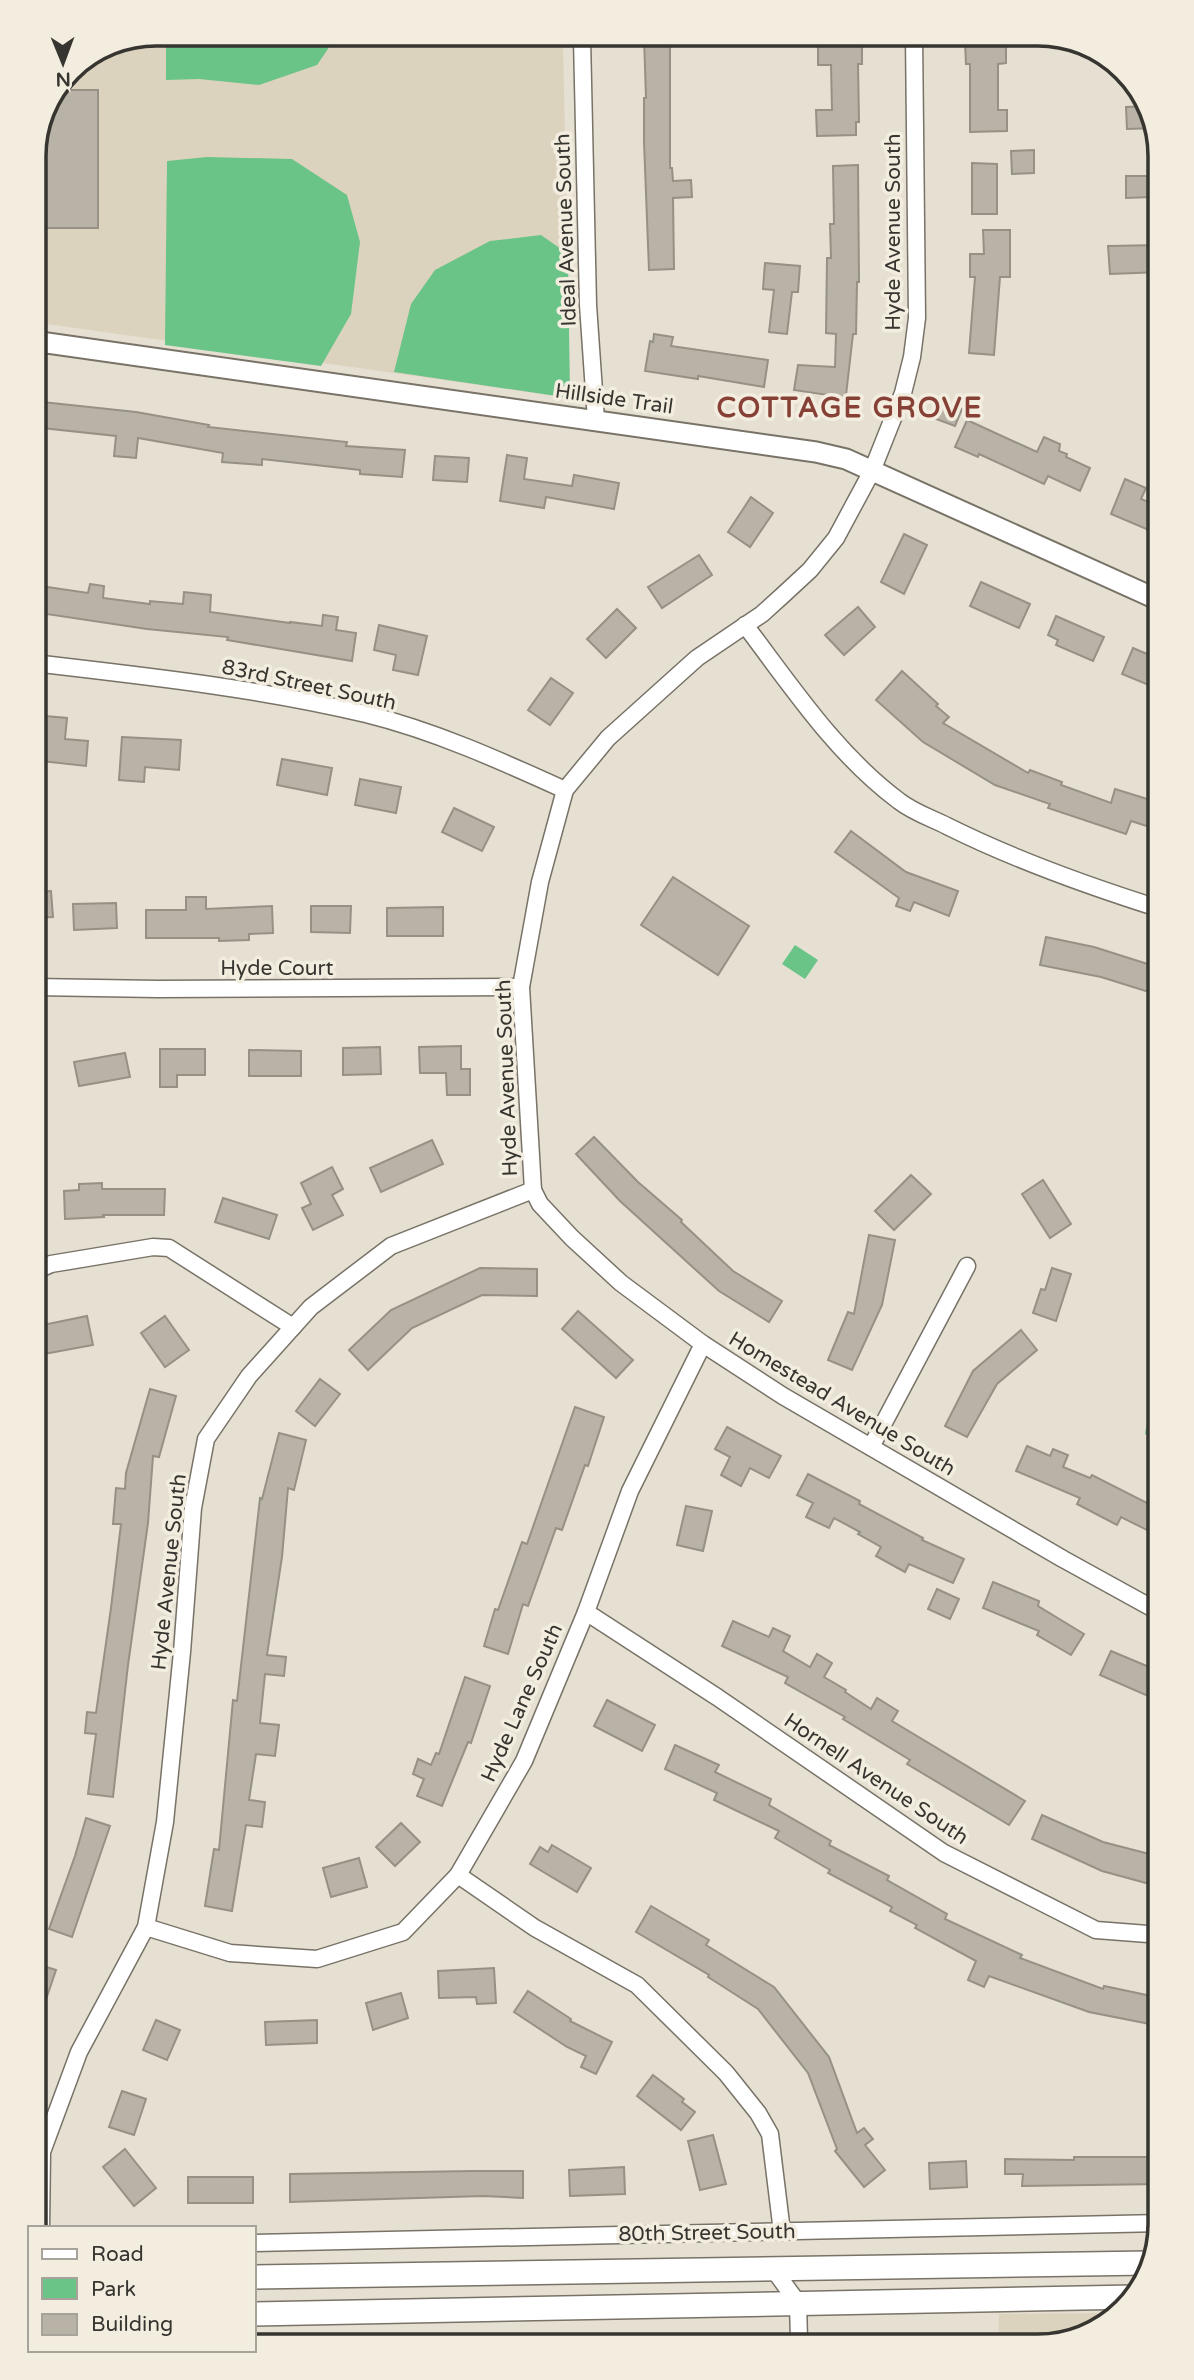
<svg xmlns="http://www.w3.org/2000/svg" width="1194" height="2380" font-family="'Varela Round',sans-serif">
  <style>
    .built { fill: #dcd3bf }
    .green { fill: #6ac387 }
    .building { fill: #b9b3a7; stroke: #969085; stroke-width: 2 }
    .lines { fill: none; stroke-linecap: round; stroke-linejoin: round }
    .minor-casing { stroke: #787267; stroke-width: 19 }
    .tertiary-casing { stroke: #787267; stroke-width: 23 }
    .secondary-casing { stroke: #787267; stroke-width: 26 }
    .minor { stroke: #fff; stroke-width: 16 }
    .tertiary { stroke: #fff; stroke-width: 19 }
    .secondary { stroke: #fff; stroke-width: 23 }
    .labels { text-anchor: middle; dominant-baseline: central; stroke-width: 7; stroke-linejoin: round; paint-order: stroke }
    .street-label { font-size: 21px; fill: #373530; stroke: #f3ede0 }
    .district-label { font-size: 28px; font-weight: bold; letter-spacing: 2px; fill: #874035; stroke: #f3ede0 }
    .rim { fill: none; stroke: #373530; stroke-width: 3.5 }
  </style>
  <rect width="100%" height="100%" fill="#e6e0d3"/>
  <g class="built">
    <polygon points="563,38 570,398 33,322 33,148 69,69 109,42"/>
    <polygon points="1115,2313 1085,2338 998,2338 999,2314"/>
  </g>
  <g class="green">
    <polygon points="334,40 317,65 259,85 199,79 166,80 166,42"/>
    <polygon points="207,157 292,159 347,195 360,242 351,314 321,366 165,345 167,161"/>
    <polygon points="541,235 568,254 570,398 394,372 411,304 435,270 490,241"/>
    <polygon points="795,945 818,960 805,979 782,964"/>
    <polygon points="1161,1339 1161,1444 1145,1434"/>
  </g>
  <g class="building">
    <polygon points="980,34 1006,34 1006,63 998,64 998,110 1007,110 1007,131 970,132 970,64 966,64 965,42 980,42"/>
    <polygon points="843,35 844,41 862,41 862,64 858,64 859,122 856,122 856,135 817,136 816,110 832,110 831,65 818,65 818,36"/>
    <polygon points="644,37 670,37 670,168 672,168 673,181 691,180 692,197 673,198 674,269 649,270 644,142 644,98 646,98"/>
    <polygon points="60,90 98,90 98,228 33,228 33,148"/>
    <polygon points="1149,106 1155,128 1127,129 1126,107"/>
    <polygon points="1034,150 1034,173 1012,174 1011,151"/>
    <polygon points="972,163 997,164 997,214 972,214"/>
    <polygon points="858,165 859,282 857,282 856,334 853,334 845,404 835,403 835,396 794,390 798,365 835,367 836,334 826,333 827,258 831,258 830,224 834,224 833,166"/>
    <polygon points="1126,176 1150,176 1151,197 1126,198"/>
    <polygon points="983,230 1010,230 1010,277 1000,277 994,355 969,353 975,277 970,277 970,254 984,254"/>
    <polygon points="1161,245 1161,272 1110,274 1108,246"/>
    <polygon points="765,263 800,266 798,292 792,292 787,334 769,332 774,290 763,289"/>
    <polygon points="654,334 673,337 671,346 768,360 764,387 698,376 698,379 645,371 650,341 653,342"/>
    <polygon points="33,401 136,412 209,425 208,427 347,442 346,446 405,450 402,477 360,474 360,470 262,459 262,465 222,462 223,453 138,438 136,458 114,456 116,436 33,427"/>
    <polygon points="943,402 962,409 955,426 936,419"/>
    <polygon points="967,420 1037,452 1044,437 1060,444 1059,451 1067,454 1066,457 1090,468 1080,491 1048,476 1044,484 979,454 978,457 955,447"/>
    <polygon points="507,455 527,458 524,479 572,486 574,475 619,483 614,509 546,497 544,508 500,501"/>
    <polygon points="435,456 469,458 467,482 433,480"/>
    <polygon points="1125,479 1146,488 1141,499 1161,507 1151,531 1111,514"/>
    <polygon points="751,497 773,513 750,547 728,532"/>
    <polygon points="904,534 927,545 904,594 881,582"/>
    <polygon points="699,555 712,575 662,608 648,587"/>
    <polygon points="981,582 1030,604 1019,628 970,606"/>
    <polygon points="90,584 104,586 103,598 150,604 150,601 183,604 184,592 211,595 210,612 290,623 290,622 322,626 323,615 338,617 336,630 356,633 352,661 227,640 228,637 147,629 33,612 33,585 88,593"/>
    <polygon points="858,607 875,627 844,655 825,635"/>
    <polygon points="617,609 636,628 606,658 587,639"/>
    <polygon points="1056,616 1104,637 1093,661 1056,645 1058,640 1048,635"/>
    <polygon points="379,625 427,636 418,675 393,670 396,655 374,650"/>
    <polygon points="1133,648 1161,660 1161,690 1122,674"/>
    <polygon points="902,671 938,704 936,706 949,717 943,723 1028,773 1030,770 1062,782 1061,785 1111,803 1115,789 1160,803 1153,828 1131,821 1126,834 1048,808 1050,804 995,785 923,742 876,700"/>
    <polygon points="551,678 573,693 550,725 528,710"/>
    <polygon points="45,716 67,718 65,739 88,741 86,766 41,761"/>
    <polygon points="122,737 181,740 179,770 145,767 144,782 119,780"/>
    <polygon points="282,759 332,768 327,795 277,785"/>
    <polygon points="360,779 401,787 396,813 355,805"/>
    <polygon points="454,808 494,827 482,851 442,832"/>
    <polygon points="851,831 906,872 958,891 949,916 914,902 910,911 896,906 899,898 835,852"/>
    <polygon points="673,877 749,926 718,975 641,925"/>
    <polygon points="51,891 53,917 33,918 33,892"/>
    <polygon points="186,897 206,897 206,909 272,906 273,933 249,934 249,940 219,941 219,938 146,938 146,910 186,910"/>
    <polygon points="116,903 117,928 74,930 73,904"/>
    <polygon points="311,906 351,906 350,933 311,932"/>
    <polygon points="443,907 443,936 387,936 387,908"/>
    <polygon points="1046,937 1094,947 1157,967 1149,992 1101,977 1040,965"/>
    <polygon points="461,1046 461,1069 470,1069 470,1095 447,1095 446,1073 420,1073 419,1047"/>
    <polygon points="380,1047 381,1074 343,1075 343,1048"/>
    <polygon points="160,1049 205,1049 205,1075 177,1075 177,1087 160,1087"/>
    <polygon points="249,1050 301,1051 301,1076 249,1076"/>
    <polygon points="125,1053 130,1077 79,1086 74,1062"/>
    <polygon points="594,1137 638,1182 682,1220 681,1222 733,1271 782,1301 769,1322 719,1291 620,1201 576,1154"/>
    <polygon points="432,1140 443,1164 381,1192 370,1168"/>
    <polygon points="332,1167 343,1189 332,1195 343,1215 313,1230 302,1208 311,1204 301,1183"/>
    <polygon points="911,1175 931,1194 894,1230 875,1211"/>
    <polygon points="1043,1180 1071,1224 1050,1238 1022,1194"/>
    <polygon points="102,1183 102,1189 165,1189 164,1215 103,1215 104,1217 65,1219 64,1191 79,1190 79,1184"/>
    <polygon points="223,1198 277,1215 269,1239 215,1222"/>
    <polygon points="869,1235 895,1240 882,1305 852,1370 828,1360 848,1312 854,1314"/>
    <polygon points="480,1268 537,1269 537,1296 482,1295 412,1328 368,1370 349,1350 391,1310"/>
    <polygon points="1052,1268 1071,1274 1056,1321 1033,1313 1041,1289 1045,1290"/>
    <polygon points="578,1311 633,1360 616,1378 562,1329"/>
    <polygon points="87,1316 93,1345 33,1356 33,1327"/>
    <polygon points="165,1316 189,1350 165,1367 141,1333"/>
    <polygon points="1021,1330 1037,1350 997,1384 967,1437 945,1426 973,1371"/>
    <polygon points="320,1379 340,1394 315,1426 296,1411"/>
    <polygon points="150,1389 176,1396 159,1457 153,1456 148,1523 128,1665 113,1797 88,1794 96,1734 85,1733 87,1712 96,1713 111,1608 121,1524 113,1524 116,1488 125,1489 126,1473"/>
    <polygon points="575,1407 604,1417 588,1466 585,1465 562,1530 556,1528 528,1606 523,1604 508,1654 484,1646 495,1609 498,1610 522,1542 527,1544"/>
    <polygon points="727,1427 781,1456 769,1478 750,1468 741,1486 721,1475 730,1457 715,1449"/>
    <polygon points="279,1433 306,1440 294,1490 288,1488 282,1557 267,1655 286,1657 284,1676 265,1674 260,1723 279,1725 275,1756 256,1754 249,1800 265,1802 262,1827 246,1825 232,1911 205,1906 214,1849 219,1850 233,1700 237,1701 260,1498 262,1499"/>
    <polygon points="1027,1446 1050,1456 1053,1449 1068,1455 1063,1467 1090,1478 1092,1475 1161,1510 1161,1537 1121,1517 1117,1525 1077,1504 1080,1498 1016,1471"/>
    <polygon points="808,1474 860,1501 859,1504 923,1538 922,1540 964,1559 953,1583 909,1564 905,1572 876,1556 881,1547 858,1534 860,1532 834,1518 829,1528 806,1517 813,1503 797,1495"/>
    <polygon points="686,1506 712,1511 703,1551 677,1545"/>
    <polygon points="993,1582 1039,1601 1038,1606 1084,1634 1071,1655 1037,1635 1039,1631 983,1608"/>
    <polygon points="937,1589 959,1599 950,1619 928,1609"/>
    <polygon points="733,1621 769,1637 773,1628 790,1636 783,1651 810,1667 817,1654 832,1663 824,1677 846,1690 845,1692 871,1709 877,1698 898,1711 892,1721 1025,1801 1009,1825 907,1764 910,1760 843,1719 845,1717 785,1683 788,1677 722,1646"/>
    <polygon points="1111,1651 1161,1672 1161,1686 1155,1699 1100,1675"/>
    <polygon points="465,1677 490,1686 471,1743 468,1742 442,1806 417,1796 424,1779 413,1774 418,1759 431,1765 436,1753 439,1754"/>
    <polygon points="607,1700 655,1725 642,1751 594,1726"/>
    <polygon points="675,1745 719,1765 715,1772 771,1799 769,1805 831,1841 829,1845 889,1876 887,1880 947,1914 945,1919 1022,1955 1020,1958 1103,1989 1104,1986 1161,1998 1155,2025 1089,2012 989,1976 984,1987 968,1980 976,1961 915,1928 917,1925 890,1911 892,1907 828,1873 830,1870 775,1838 779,1831 714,1800 717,1793 665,1769"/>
    <polygon points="1042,1815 1103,1842 1161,1857 1161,1871 1157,1886 1102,1871 1032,1839"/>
    <polygon points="86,1818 110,1826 72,1937 49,1929 75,1856"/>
    <polygon points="401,1823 420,1842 395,1866 376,1847"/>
    <polygon points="552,1845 591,1868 577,1892 530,1864 540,1847 548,1852"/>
    <polygon points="359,1858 367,1887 331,1897 323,1868"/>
    <polygon points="651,1906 709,1940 706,1945 774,1987 829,2057 857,2133 864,2128 873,2139 865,2145 885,2170 864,2187 835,2151 837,2149 808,2073 758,2009 708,1977 709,1975 636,1932"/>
    <polygon points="33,1963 56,1970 36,2029 33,2028"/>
    <polygon points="494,1968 496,2003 477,2004 476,1997 439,1998 438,1971"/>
    <polygon points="528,1991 571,2019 570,2021 612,2042 596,2074 581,2067 586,2056 567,2047 514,2012"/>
    <polygon points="401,1993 408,2018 373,2030 366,2003"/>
    <polygon points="156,2020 180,2030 167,2060 143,2050"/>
    <polygon points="317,2020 317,2043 266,2045 265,2022"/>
    <polygon points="653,2075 684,2099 682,2102 695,2112 681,2130 637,2096"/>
    <polygon points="122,2091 146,2099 134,2135 109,2127"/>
    <polygon points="713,2135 726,2184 700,2190 688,2141"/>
    <polygon points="125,2149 156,2188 134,2206 103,2167"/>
    <polygon points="1074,2157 1161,2157 1161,2184 1022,2186 1023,2174 1005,2174 1005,2159 1074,2160"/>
    <polygon points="966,2161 967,2187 930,2189 929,2163"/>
    <polygon points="624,2167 625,2194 570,2196 569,2170"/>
    <polygon points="473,2171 523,2171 523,2198 483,2196 290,2202 290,2174"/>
    <rect x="188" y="2177" width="65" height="26"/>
  </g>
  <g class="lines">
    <defs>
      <g id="minor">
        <polyline points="914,35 917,318 912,357 903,393 872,471 836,538 810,570 783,595 762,614 697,658 608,738 565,790 540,882 521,987 533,1190 540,1204 572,1238 621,1283 703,1344 783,1396 1063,1559 1161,1613"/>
        <polyline points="582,38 588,305 596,420"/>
        <path d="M 745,625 C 792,687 836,754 899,801 C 913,812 931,818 947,826 C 1015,860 1088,886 1161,909"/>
        <path d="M 33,663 C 144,676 257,688 366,714 C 435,731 501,761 565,790"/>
        <polyline points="34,987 158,989 521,987"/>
        <polyline points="33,1272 51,1264 153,1247 169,1248 293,1327"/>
        <polyline points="871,1447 967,1266"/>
        <polyline points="586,1612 717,1697 944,1853 1096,1930 1161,1935"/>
        <polyline points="458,1875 535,1928 637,1985 726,2073 758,2113 770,2134 782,2232"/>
        <polyline points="146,1927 230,1953 317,1959 403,1932 458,1875 524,1761 586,1612 630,1491 703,1344"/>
        <polyline points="41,2228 42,2152 79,2052 146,1927 165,1822 182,1652 193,1508 206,1439 249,1376 311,1307 391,1246 533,1190"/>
        <polyline points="254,2243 1161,2223"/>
        <polyline points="774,2270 798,2303 799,2340"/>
      </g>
      <polyline id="tertiary" points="33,341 816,452 846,459 1161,601"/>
      <g id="secondary">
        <polyline points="254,2277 1149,2263"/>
        <polyline points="254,2314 1134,2297"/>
      </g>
    </defs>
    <use href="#minor" class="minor-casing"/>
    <use href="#tertiary" class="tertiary-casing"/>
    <use href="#secondary" class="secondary-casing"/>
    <use href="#minor" class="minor"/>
    <use href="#tertiary" class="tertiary"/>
    <use href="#secondary" class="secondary"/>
  </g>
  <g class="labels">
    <g class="street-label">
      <text transform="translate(566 230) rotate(-92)">Ideal Avenue South</text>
      <text transform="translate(893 232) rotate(-90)">Hyde Avenue South</text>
      <text transform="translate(614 399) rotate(8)">Hillside Trail</text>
      <text transform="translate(309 685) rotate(12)">83rd Street South</text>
      <text x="277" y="968">Hyde Court</text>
      <text transform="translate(507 1078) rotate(-92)">Hyde Avenue South</text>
      <text transform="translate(842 1404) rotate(31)">Homestead Avenue South</text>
      <text transform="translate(169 1572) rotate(-84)">Hyde Avenue South</text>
      <text transform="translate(522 1703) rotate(-66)">Hyde Lane South</text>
      <text transform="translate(876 1779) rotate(34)">Hornell Avenue South</text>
      <text transform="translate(707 2233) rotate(-1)">80th Street South</text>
    </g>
    <g class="district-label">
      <text x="850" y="408">COTTAGE GROVE</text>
    </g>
  </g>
  <path d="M0 0H1194V2380H0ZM156 46H1038A110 110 0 0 1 1148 156V2224A110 110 0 0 1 1038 2334H156A110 110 0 0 1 46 2224V156A110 110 0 0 1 156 46Z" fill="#f3ede0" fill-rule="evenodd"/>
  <path class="rim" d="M156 46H1038A110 110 0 0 1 1148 156V2224A110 110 0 0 1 1038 2334H156A110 110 0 0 1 46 2224V156A110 110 0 0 1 156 46Z"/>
  <rect x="28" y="2226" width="228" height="126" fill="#f3ede0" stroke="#a8a39a" stroke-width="2"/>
  <rect x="42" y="2249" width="35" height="10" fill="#ffffff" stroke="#a8a39a" stroke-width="2"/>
  <text x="91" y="2261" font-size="21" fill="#373530">Road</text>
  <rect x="42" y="2278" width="35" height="21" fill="#6ac387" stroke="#a8a39a" stroke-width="2"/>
  <text x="91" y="2296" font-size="21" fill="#373530">Park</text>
  <rect x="42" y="2314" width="35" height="21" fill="#b9b3a7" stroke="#a8a39a" stroke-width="2"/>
  <text x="91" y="2331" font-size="21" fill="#373530">Building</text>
  <g transform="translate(63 63) rotate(179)" stroke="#f3ede0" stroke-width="5" paint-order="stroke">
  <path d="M0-5L12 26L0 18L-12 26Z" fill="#373530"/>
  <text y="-10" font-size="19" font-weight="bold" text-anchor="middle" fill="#373530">N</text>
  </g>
</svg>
